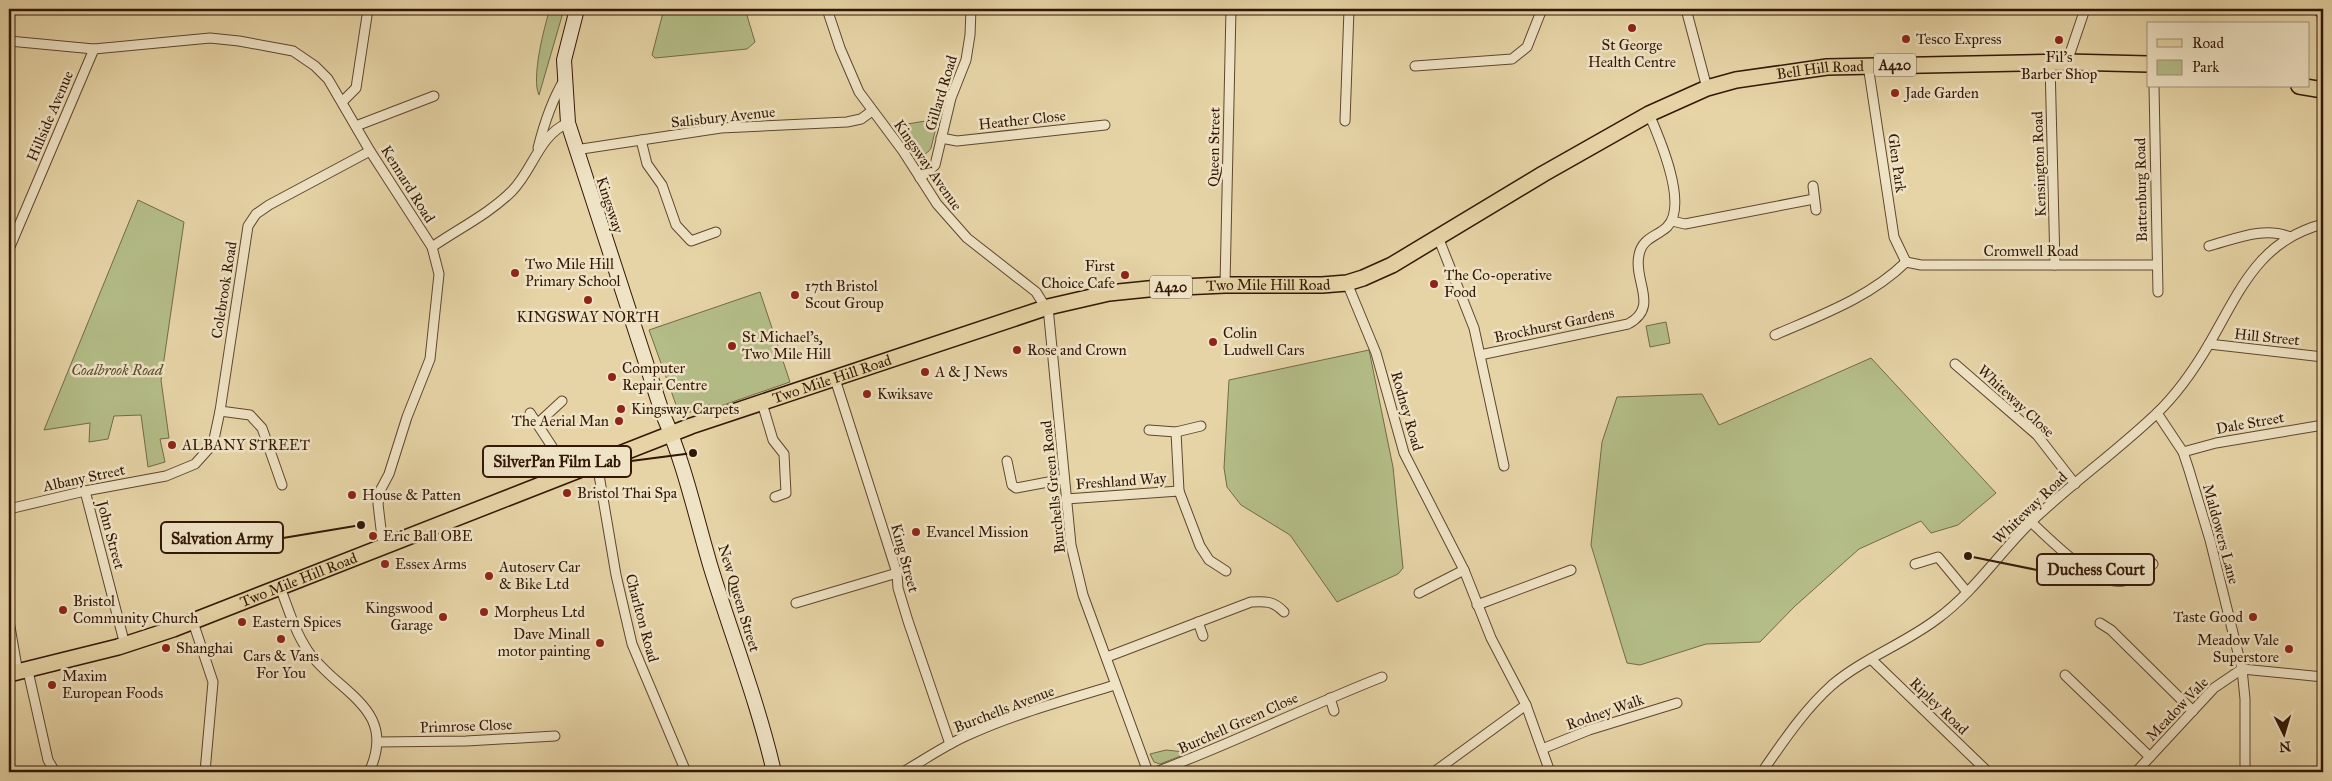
<svg xmlns="http://www.w3.org/2000/svg" width="2332" height="781" font-family="'IM FELL Great Primer',serif">
  <style>
    .green { fill: #b4bd87; stroke: #736a46 }
    .lines { fill: none; stroke-linecap: round; stroke-linejoin: round }
    .street-casing { stroke: #5f462e; stroke-width: 11 }
    .secondary-casing { stroke: #321706; stroke-width: 16 }
    .primary-casing { stroke: #321706; stroke-width: 18 }
    .street { stroke: #efe3c5; stroke-width: 9 }
    .secondary { stroke: #efe3c5; stroke-width: 14 }
    .primary { stroke: #e6d4a6; stroke-width: 15 }
    .poi-dot { fill: #8f2418; stroke: #efe3c5; stroke-width: 2 }
    .labels { text-anchor: middle; dominant-baseline: central; stroke-width: 5; stroke-linejoin: round; paint-order: stroke }
    .shield { fill: #efe3c5; stroke: #6b543f; stroke-width: 1 }
    .shield-label { font-size: 14px; font-weight: bold; fill: #321706 }
    .poi-label { font-size: 15px; fill: #321706; stroke: #efe3c5; text-anchor: start }
    .street-label { font-size: 15px; fill: #321706; stroke: #efe3c5 }
    .park-label { font-size: 15px; font-style: italic; fill: #59492d; stroke: #efe3c5 }
    .leader { fill: none; stroke: #321706; stroke-width: 2 }
    .callout-dot { fill: #321706; stroke: #efe3c5; stroke-width: 2 }
    .callout { fill: #efe3c5; stroke: #321706; stroke-width: 2 }
    .callout-label { font-size: 16px; text-anchor: middle; font-weight: bold; fill: #321706 }
  </style>
  <rect width="100%" height="100%" fill="#e6d4a6"/>
  <filter id="stains"><feTurbulence type="fractalNoise" baseFrequency=".004" numOctaves="4"/><feColorMatrix values="0 0 0 0 .2 0 0 0 0 .09 0 0 0 0 .02 0 0 0 .5 -.17"/></filter>
  <radialGradient id="worn" r=".72"><stop offset=".6" stop-color="#630" stop-opacity="0"/><stop offset="1" stop-color="#630" stop-opacity=".3"/></radialGradient>
  <g class="green">
    <path d="M 550,9 L 564,9 L 539,95 C 531,79 544,27 550,9 Z"/>
    <polygon points="664,9 745,9 755,42 747,49 655,58 652,55"/>
    <path d="M 938,119 L 931,148 C 927,155 921,156 914,154 L 895,126 Z"/>
    <polygon points="138,200 184,222 161,380 169,438 160,439 165,462 148,467 141,415 114,416 108,439 89,442 90,423 44,430"/>
    <polygon points="760,292 790,382 712,409 710,405 685,414 679,413 649,330"/>
    <polygon points="1666,322 1670,343 1650,347 1646,326"/>
    <polygon points="1369,350 1393,467 1403,568 1398,574 1337,602 1290,535 1241,505 1227,487 1224,468 1229,380"/>
    <polygon points="1871,358 1996,493 1958,525 1931,533 1921,521 1859,549 1794,607 1760,642 1706,644 1640,665 1627,663 1591,545 1602,442 1617,397 1702,394 1719,425"/>
    <polygon points="1166,750 1185,752 1186,754 1160,764 1154,762 1150,754"/>
  </g>
  <g class="lines">
    <defs>
      <g id="street">
        <polyline points="827,9 840,48 859,92 903,151 937,204 967,238 1036,292 1046,308"/>
        <polyline points="1686,9 1707,88"/>
        <polyline points="2317,9 2323,16"/>
        <polyline points="9,41 94,49 210,38 239,41 293,51 315,66 328,79 370,151 432,247 439,274 430,359 407,417 389,474 381,489 378,504 383,546"/>
        <polyline points="2067,62 2085,9"/>
        <polyline points="2050,63 2055,265"/>
        <polyline points="1868,65 1894,237 1906,262"/>
        <polyline points="1415,66 1512,59 1527,47 1542,9"/>
        <polyline points="2154,86 2158,292"/>
        <polyline points="343,101 356,88 368,9"/>
        <polyline points="1345,121 1349,9"/>
        <polyline points="356,126 434,96"/>
        <polyline points="941,138 957,141 1105,125"/>
        <polyline points="641,140 647,164 662,185 676,225 691,241 716,232"/>
        <path d="M 538,148 C 544,124 551,102 564,80"/>
        <polyline points="575,150 721,128 847,122 861,119 872,111"/>
        <polyline points="920,178 935,165 951,98 966,60 970,35 971,9"/>
        <polyline points="1813,186 1816,210"/>
        <polyline points="1672,221 1685,224 1814,199"/>
        <polyline points="1438,237 1474,328 1504,466"/>
        <path d="M 2209,246 C 2235,239 2264,226 2290,237"/>
        <path d="M 432,247 C 458,229 489,214 512,191 C 533,170 539,135 568,123"/>
        <polyline points="9,249 94,49"/>
        <polyline points="1906,262 1921,265 2156,265"/>
        <polyline points="1347,283 1376,353 1404,453 1464,570 1491,638 1526,705 1550,772"/>
        <polyline points="1225,285 1231,9"/>
        <polyline points="1048,307 1071,545 1083,595 1148,772"/>
        <path d="M 1775,335 C 1821,315 1869,298 1906,262"/>
        <polyline points="2209,344 2323,357"/>
        <path d="M 1480,355 L 1628,324 C 1660,307 1633,281 1639,255 C 1642,238 1656,237 1667,227 C 1689,205 1659,137 1649,114"/>
        <polyline points="1955,364 2037,435 2075,484"/>
        <polyline points="835,379 897,573 898,588 908,621 950,744"/>
        <polyline points="762,403 773,440 784,454 786,493 775,497"/>
        <polyline points="220,411 250,415 262,428 282,485"/>
        <polyline points="530,413 570,474"/>
        <polyline points="2157,413 2183,452 2189,470 2210,540 2242,669 2245,699 2245,772"/>
        <polyline points="537,424 562,401"/>
        <polyline points="1149,430 1176,432 1201,426"/>
        <polyline points="1176,432 1179,491"/>
        <polyline points="2183,452 2216,443 2323,425"/>
        <polyline points="1007,461 1012,485 1016,488 1064,479"/>
        <polyline points="597,463 616,575 632,644 686,772"/>
        <polyline points="85,491 125,645"/>
        <polyline points="1066,499 1179,491 1200,546 1209,560 1226,571"/>
        <polyline points="9,509 85,491 166,476 195,464 213,444 220,411 248,226 256,214 269,205 370,151"/>
        <path d="M 2031,522 C 2051,540 2094,586 2123,581 C 2134,579 2144,570 2153,564"/>
        <polyline points="1915,564 1938,557 1967,592"/>
        <path d="M 280,587 C 288,608 295,632 308,651 C 337,693 399,708 369,772"/>
        <polyline points="1419,593 1464,570"/>
        <polyline points="796,603 897,573"/>
        <polyline points="1477,605 1571,570"/>
        <polyline points="9,621 18,673"/>
        <polyline points="193,622 213,682 205,772"/>
        <polyline points="1198,622 1203,636"/>
        <polyline points="2100,623 2111,630 2193,711"/>
        <path d="M 1107,657 L 1251,602 C 1265,601 1274,601 1284,612"/>
        <polyline points="1871,659 1988,772"/>
        <polyline points="2242,669 2323,677"/>
        <polyline points="28,671 48,760 55,772"/>
        <polyline points="2065,675 2150,757"/>
        <polyline points="1330,698 1334,711"/>
        <polyline points="378,742 466,741 555,736"/>
        <polyline points="1542,749 1589,730 1677,703"/>
        <path d="M 903,772 C 924,760 944,746 966,736 C 1013,714 1066,700 1115,685"/>
        <path d="M 1156,772 C 1233,743 1306,707 1382,677"/>
        <polyline points="1434,772 1526,705"/>
        <path d="M 1762,772 C 1783,742 1804,710 1832,685 C 1864,658 1904,644 1937,619 C 1974,592 1999,553 2032,521 C 2071,484 2116,452 2156,414 C 2176,395 2195,368 2209,344 C 2240,291 2258,241 2323,224"/>
        <polyline points="2136,772 2214,688 2242,669"/>
      </g>
      <path id="secondary" d="M 577,9 L 564,60 L 568,123 L 662,412 C 685,465 695,514 711,568 C 732,636 758,703 774,772"/>
      <g id="primary">
        <polyline points="2299,86 2323,90"/>
        <path id="s1" d="M 9,674 L 118,647 L 173,629 L 691,426 L 1048,307 L 1109,293 L 1158,288 L 1225,285 L 1322,285 L 1347,283 L 1363,278 L 1392,265 L 1543,174 L 1649,114 L 1707,88 L 1736,80 L 1827,67 L 2067,62 L 2148,64"/>
      </g>
    </defs>
    <use href="#street" class="street-casing"/>
    <use href="#secondary" class="secondary-casing"/>
    <use href="#primary" class="primary-casing"/>
    <use href="#street" class="street"/>
    <use href="#secondary" class="secondary"/>
    <use href="#primary" class="primary"/>
  </g>
  <g class="poi-dot">
    <circle cx="1632" cy="28" r="5"/>
    <circle cx="1906" cy="39" r="5"/>
    <circle cx="2059" cy="40" r="5"/>
    <circle cx="1895" cy="93" r="5"/>
    <circle cx="515" cy="273" r="5"/>
    <circle cx="1125" cy="275" r="5"/>
    <circle cx="1434" cy="284" r="5"/>
    <circle cx="795" cy="295" r="5"/>
    <circle cx="588" cy="300" r="5"/>
    <circle cx="1213" cy="342" r="5"/>
    <circle cx="732" cy="346" r="5"/>
    <circle cx="1017" cy="350" r="5"/>
    <circle cx="925" cy="372" r="5"/>
    <circle cx="612" cy="377" r="5"/>
    <circle cx="867" cy="394" r="5"/>
    <circle cx="621" cy="409" r="5"/>
    <circle cx="619" cy="421" r="5"/>
    <circle cx="172" cy="445" r="5"/>
    <circle cx="567" cy="493" r="5"/>
    <circle cx="352" cy="495" r="5"/>
    <circle cx="916" cy="532" r="5"/>
    <circle cx="373" cy="536" r="5"/>
    <circle cx="385" cy="564" r="5"/>
    <circle cx="489" cy="576" r="5"/>
    <circle cx="63" cy="610" r="5"/>
    <circle cx="484" cy="612" r="5"/>
    <circle cx="443" cy="617" r="5"/>
    <circle cx="2253" cy="617" r="5"/>
    <circle cx="242" cy="622" r="5"/>
    <circle cx="281" cy="639" r="5"/>
    <circle cx="600" cy="643" r="5"/>
    <circle cx="166" cy="648" r="5"/>
    <circle cx="2289" cy="649" r="5"/>
    <circle cx="52" cy="685" r="5"/>
  </g>
  <g class="labels">
    <g class="shield">
      <rect x="1874" y="53.5" width="42" height="23" rx="4"/>
      <rect x="1150" y="275.5" width="42" height="23" rx="4"/>
    </g>
    <g class="shield-label">
      <text x="1895" y="65">A420</text>
      <text x="1171" y="287">A420</text>
    </g>
    <g class="poi-label">
      <text x="1916" y="39">Tesco Express</text>
      <text x="1632" y="45" text-anchor="middle">St George<tspan x="1632" dy="17">Health Centre</tspan></text>
      <text x="2059" y="57" text-anchor="middle">Fil's<tspan x="2059" dy="17">Barber Shop</tspan></text>
      <text x="1905" y="93">Jade Garden</text>
      <text x="525" y="264">Two Mile Hill<tspan x="525" dy="17">Primary School</tspan></text>
      <text x="1115" y="266" text-anchor="end">First<tspan x="1115" dy="17">Choice Cafe</tspan></text>
      <text x="1444" y="275">The Co-operative<tspan x="1444" dy="17">Food</tspan></text>
      <text x="805" y="286">17th Bristol<tspan x="805" dy="17">Scout Group</tspan></text>
      <text x="588" y="317" text-anchor="middle">KINGSWAY NORTH</text>
      <text x="1223" y="333">Colin<tspan x="1223" dy="17">Ludwell Cars</tspan></text>
      <text x="742" y="337">St Michael's,<tspan x="742" dy="17">Two Mile Hill</tspan></text>
      <text x="1027" y="350">Rose and Crown</text>
      <text x="622" y="368">Computer<tspan x="622" dy="17">Repair Centre</tspan></text>
      <text x="935" y="372">A &amp; J News</text>
      <text x="877" y="394">Kwiksave</text>
      <text x="631" y="409">Kingsway Carpets</text>
      <text x="609" y="421" text-anchor="end">The Aerial Man</text>
      <text x="182" y="445">ALBANY STREET</text>
      <text x="577" y="493">Bristol Thai Spa</text>
      <text x="362" y="495">House &amp; Patten</text>
      <text x="926" y="532">Evancel Mission</text>
      <text x="383" y="536">Eric Ball OBE</text>
      <text x="395" y="564">Essex Arms</text>
      <text x="499" y="567">Autoserv Car<tspan x="499" dy="17">&amp; Bike Ltd</tspan></text>
      <text x="73" y="601">Bristol<tspan x="73" dy="17">Community Church</tspan></text>
      <text x="433" y="608" text-anchor="end">Kingswood<tspan x="433" dy="17">Garage</tspan></text>
      <text x="494" y="612">Morpheus Ltd</text>
      <text x="2243" y="617" text-anchor="end">Taste Good</text>
      <text x="252" y="622">Eastern Spices</text>
      <text x="590" y="634" text-anchor="end">Dave Minall<tspan x="590" dy="17">motor painting</tspan></text>
      <text x="2279" y="640" text-anchor="end">Meadow Vale<tspan x="2279" dy="17">Superstore</tspan></text>
      <text x="176" y="648">Shanghai</text>
      <text x="281" y="656" text-anchor="middle">Cars &amp; Vans<tspan x="281" dy="17">For You</tspan></text>
      <text x="62" y="676">Maxim<tspan x="62" dy="17">European Foods</tspan></text>
    </g>
    <g class="street-label">
      <text stroke="none"><textPath href="#s1" startOffset="1929">Bell Hill Road</textPath></text>
      <text transform="translate(941 93) rotate(-73)">Gillard Road</text>
      <text transform="translate(50 116) rotate(-67)">Hillside Avenue</text>
      <text transform="translate(723 117) rotate(-6)">Salisbury Avenue</text>
      <text transform="translate(1022 120) rotate(-6)">Heather Close</text>
      <text transform="translate(1214 147) rotate(-89)">Queen Street</text>
      <text transform="translate(1897 163) rotate(82)">Glen Park</text>
      <text transform="translate(2039 164) rotate(-92)">Kensington Road</text>
      <text transform="translate(928 165) rotate(55)">Kingsway Avenue</text>
      <text transform="translate(408 184) rotate(58)">Kennard Road</text>
      <text transform="translate(2141 190) rotate(-91)">Battenburg Road</text>
      <text transform="translate(610 205) rotate(72)">Kingsway</text>
      <text x="2031" y="251">Cromwell Road</text>
      <text stroke="none"><textPath href="#s1" startOffset="1325">Two Mile Hill Road</textPath></text>
      <text transform="translate(224 290) rotate(-81)">Colebrook Road</text>
      <text transform="translate(1554 325) rotate(-12)">Brockhurst Gardens</text>
      <text transform="translate(2267 337) rotate(6)">Hill Street</text>
      <text stroke="none"><textPath href="#s1" startOffset="875">Two Mile Hill Road</textPath></text>
      <text transform="translate(2016 401) rotate(43)">Whiteway Close</text>
      <text transform="translate(1407 411) rotate(74)">Rodney Road</text>
      <text transform="translate(2250 423) rotate(-10)">Dale Street</text>
      <text transform="translate(84 478) rotate(-12)">Albany Street</text>
      <text transform="translate(1121 481) rotate(-4)">Freshland Way</text>
      <text transform="translate(1053 487) rotate(-96)">Burchells Green Road</text>
      <text transform="translate(2030 508) rotate(-44)">Whiteway Road</text>
      <text transform="translate(2221 534) rotate(75)">Maldowers Lane</text>
      <text transform="translate(111 535) rotate(75)">John Street</text>
      <text transform="translate(905 558) rotate(75)">King Street</text>
      <text stroke="none"><textPath href="#s1" startOffset="305">Two Mile Hill Road</textPath></text>
      <text transform="translate(739 598) rotate(73)">New Queen Street</text>
      <text transform="translate(642 618) rotate(75)">Charlton Road</text>
      <text transform="translate(1939 706) rotate(44)">Ripley Road</text>
      <text transform="translate(1004 709) rotate(-21)">Burchells Avenue</text>
      <text transform="translate(2177 709) rotate(-46)">Meadow Vale</text>
      <text transform="translate(1605 712) rotate(-19)">Rodney Walk</text>
      <text transform="translate(1238 723) rotate(-24)">Burchell Green Close</text>
      <text transform="translate(466 726) rotate(-2)">Primrose Close</text>
    </g>
    <g class="park-label">
      <text x="117" y="370">Coalbrook Road</text>
    </g>
  </g>
  <path class="leader" d="M693 453L631 461M361 525L283 538M1968 556L2037 570"/>
  <g class="callout-dot">
    <circle cx="693" cy="453" r="5"/>
    <circle cx="361" cy="525" r="5"/>
    <circle cx="1968" cy="556" r="5"/>
  </g>
  <g class="callout">
    <rect x="483" y="446" width="148" height="31" rx="5"/>
    <rect x="161" y="522" width="122" height="31" rx="5"/>
    <rect x="2037" y="554" width="117" height="31" rx="5"/>
  </g>
  <g class="callout-label">
    <text x="557" y="467">SilverPan Film Lab</text>
    <text x="222" y="544">Salvation Army</text>
    <text x="2096" y="575">Duchess Court</text>
  </g>
  <rect width="2332" height="781" fill="none" stroke="#e6d4a6" stroke-width="30"/>
  <rect x="10" y="10" width="2312" height="761" fill="none" stroke="#321706" stroke-width="2.5"/>
  <rect x="15" y="15" width="2302" height="751" fill="none" stroke="#321706"/>
  <rect x="2147" y="22" width="162" height="65" fill="#efe3c5" stroke="#a39179"/>
  <rect x="2157" y="39" width="25" height="8" fill="#e6d4a6" stroke="#a39179"/>
  <text x="2192" y="48" font-size="15" fill="#321706">Road</text>
  <rect x="2157" y="60" width="25" height="15" fill="#b4bd87" stroke="#a39179"/>
  <text x="2192" y="72" font-size="15" fill="#321706">Park</text>
  <g transform="translate(2284 734) rotate(175)" stroke="#efe3c5" stroke-width="4" paint-order="stroke">
  <path d="M0-4L9 19L0 12L-9 19Z" fill="#321706"/>
  <text y="-8" font-size="14" font-weight="bold" text-anchor="middle" fill="#321706">N</text>
  </g>
  <rect width="100%" height="100%" filter="url(#stains)"/>
  <rect width="100%" height="100%" fill="url(#worn)"/>
</svg>
